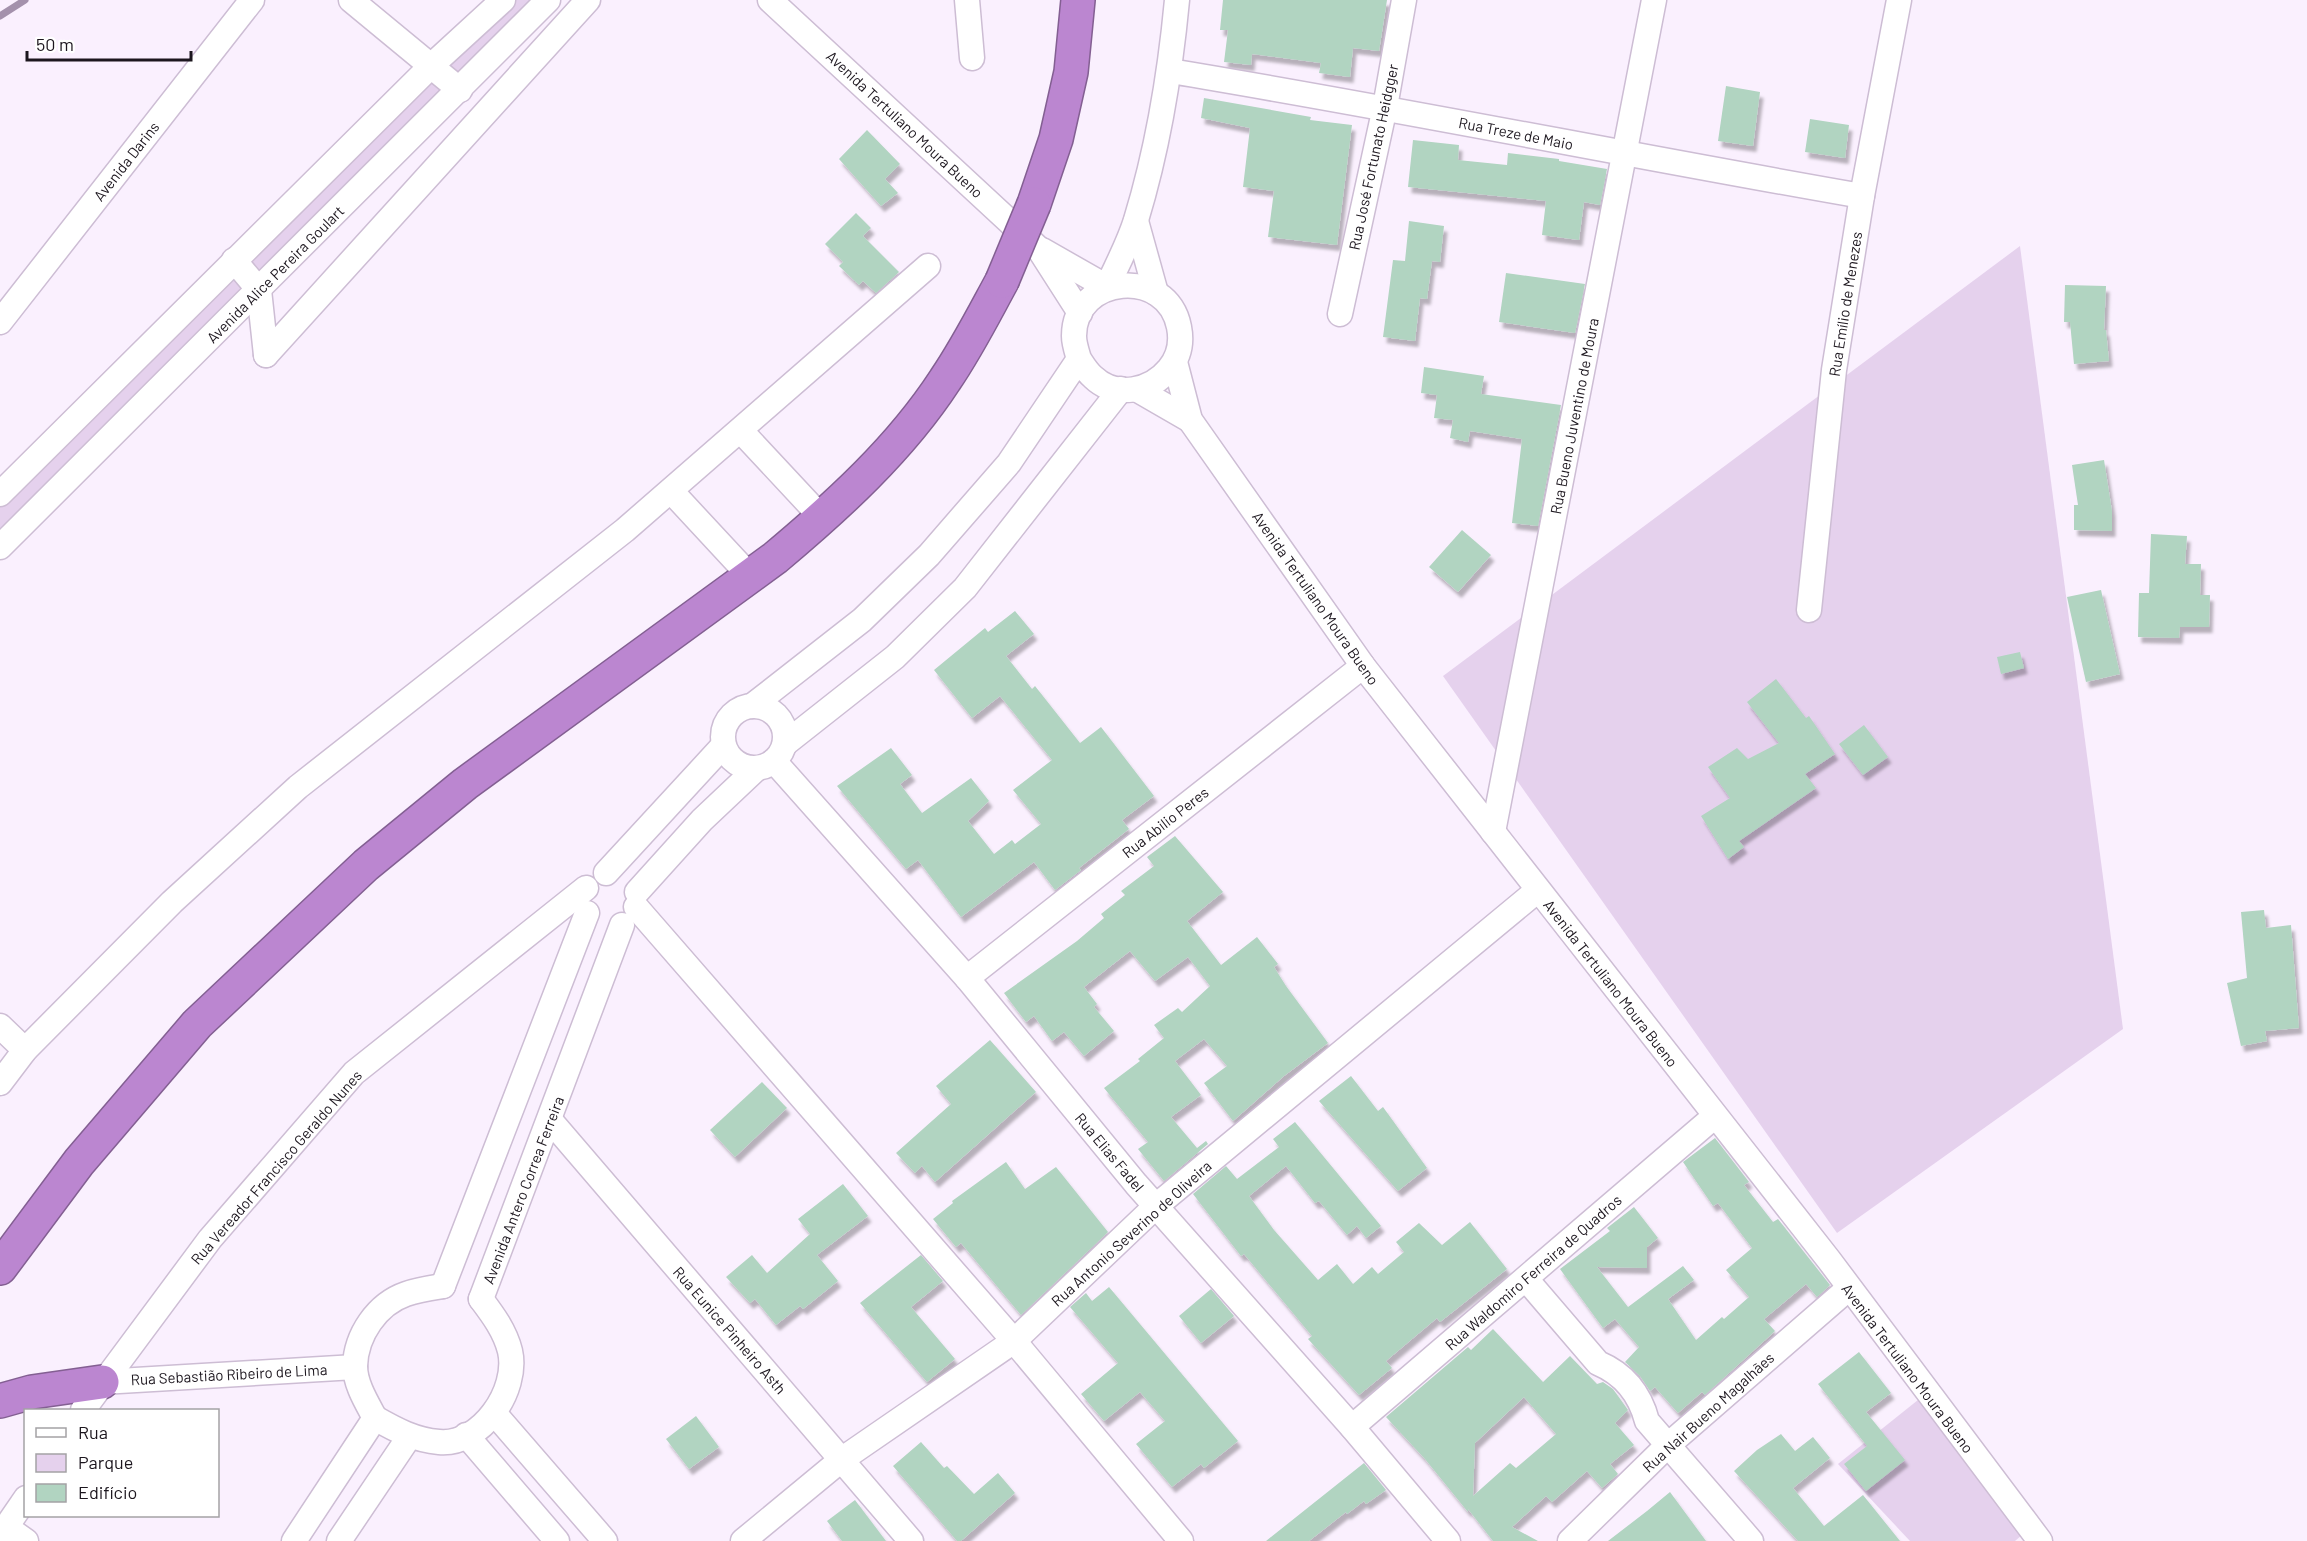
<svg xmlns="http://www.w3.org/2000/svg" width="2307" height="1541" font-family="Barlow,sans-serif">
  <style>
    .green { fill: #e5d1ed }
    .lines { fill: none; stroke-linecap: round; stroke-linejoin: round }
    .stream { stroke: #a491ac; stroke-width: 7 }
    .building { fill: #b1d4c1; fill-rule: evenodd; filter: url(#shadow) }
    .minor-casing { stroke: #cdbdd4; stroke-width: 27 }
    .highway-casing { stroke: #835f92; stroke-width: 36 }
    .minor { stroke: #fff; stroke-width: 24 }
    .highway { stroke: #bb86d0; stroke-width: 33 }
    .highway-bridge-casing { stroke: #835f92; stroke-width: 36; stroke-linecap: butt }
    .highway-bridge { stroke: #bb86d0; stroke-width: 33 }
    .labels { text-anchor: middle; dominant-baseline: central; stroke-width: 4.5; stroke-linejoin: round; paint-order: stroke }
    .street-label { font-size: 15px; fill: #1c161e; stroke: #fff }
  </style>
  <defs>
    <filter id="shadow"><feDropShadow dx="3.5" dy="6" stdDeviation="1.5" flood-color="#0004"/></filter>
  </defs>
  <rect width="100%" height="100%" fill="#faf0fe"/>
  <g class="green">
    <polygon points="511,0 533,0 0,531 0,507"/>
    <polygon points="2020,246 2123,1029 1837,1233 1443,676"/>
    <polygon points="1918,1400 2023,1534 2015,1541 1910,1541 1838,1464"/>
  </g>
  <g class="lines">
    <polyline class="stream" points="0,16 25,0"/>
  </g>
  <g class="building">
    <polygon points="1223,0 1387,0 1379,51 1353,48 1350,77 1319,73 1321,63 1252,54 1251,65 1224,62 1228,30 1220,30"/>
    <polygon points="1726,86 1760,92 1753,146 1718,141"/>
    <polygon points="1204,98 1311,117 1310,120 1352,125 1337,245 1268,237 1274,191 1243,187 1250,128 1201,118"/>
    <polygon points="1810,119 1849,125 1845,158 1805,152"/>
    <polygon points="867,130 900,164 885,179 898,193 881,206 839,159"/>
    <polygon points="1413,140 1459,145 1458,160 1507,165 1508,153 1559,159 1559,161 1607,169 1600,205 1584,202 1579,240 1542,235 1546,201 1408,187"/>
    <polygon points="856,213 871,228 863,236 899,272 876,293 863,281 859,285 839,266 843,262 825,244"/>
    <polygon points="1409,221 1444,226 1440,262 1432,261 1427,299 1420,298 1415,341 1383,337 1393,260 1405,261"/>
    <polygon points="1506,273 1585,284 1575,333 1499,322"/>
    <polygon points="2065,285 2106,286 2104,330 2106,330 2109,361 2074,364 2070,322 2064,322"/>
    <polygon points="1424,367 1484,376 1481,394 1561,405 1538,526 1512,523 1522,439 1470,431 1468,442 1450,438 1453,420 1434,418 1437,395 1421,393"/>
    <polygon points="2104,460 2112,511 2112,531 2074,530 2074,505 2078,505 2072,465"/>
    <polygon points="1462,530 1491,555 1458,592 1429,567"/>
    <polygon points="2151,534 2187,536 2185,564 2201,564 2200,595 2210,595 2209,627 2180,627 2179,638 2138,637 2139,593 2149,593"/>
    <polygon points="2101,590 2120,674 2086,682 2067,597"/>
    <polygon points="1015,611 1034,634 1006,656 1032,689 1035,686 1080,743 1101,727 1154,796 1122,820 1129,829 1079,868 1081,870 1055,890 1034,862 961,917 918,860 906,869 837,786 891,748 912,775 900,784 922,813 971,778 989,801 968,821 994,854 1012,840 1015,844 1041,824 1013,790 1052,760 1000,696 972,718 934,670 985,628 988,632"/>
    <polygon points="2020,652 2024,668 2001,674 1997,657"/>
    <polygon points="1776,679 1806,718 1809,716 1835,754 1805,774 1816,788 1739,841 1744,847 1728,859 1701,816 1730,798 1708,767 1737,748 1748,759 1779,743 1747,702"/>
    <polygon points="1864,725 1888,757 1863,775 1839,744"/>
    <polygon points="1175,836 1223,892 1187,921 1221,965 1257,937 1278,964 1274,967 1286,986 1328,1043 1284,1076 1233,1121 1204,1083 1227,1066 1204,1039 1175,1061 1201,1095 1171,1117 1197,1148 1206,1141 1208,1144 1164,1181 1138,1149 1148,1142 1104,1088 1140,1061 1138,1059 1164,1038 1154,1025 1178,1008 1182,1012 1210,986 1188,957 1155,981 1130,951 1084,987 1097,1004 1094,1007 1114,1031 1084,1056 1064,1032 1052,1041 1034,1016 1026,1022 1004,993 1077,941 1104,918 1101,914 1125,895 1121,891 1154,866 1147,857"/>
    <polygon points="2264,910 2266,928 2291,925 2299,1028 2265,1031 2267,1041 2241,1046 2227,983 2247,978 2241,912"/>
    <polygon points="990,1040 1036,1092 935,1182 922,1166 915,1173 896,1153 951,1104 936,1086"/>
    <polygon points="1351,1076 1378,1111 1383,1107 1427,1168 1398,1191 1319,1101"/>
    <polygon points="762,1082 787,1108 735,1157 710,1130"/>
    <polygon points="1295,1122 1381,1226 1366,1238 1357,1226 1347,1235 1319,1201 1315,1203 1286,1166 1249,1196 1274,1230 1318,1280 1337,1264 1353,1284 1372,1267 1378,1274 1404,1252 1396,1242 1419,1223 1442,1245 1470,1222 1507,1269 1440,1322 1437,1318 1386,1361 1392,1368 1359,1395 1308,1339 1312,1336 1244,1254 1241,1256 1193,1194 1226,1166 1237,1179 1279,1147 1273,1139"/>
    <polygon points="1715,1138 1749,1182 1744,1185 1773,1222 1778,1219 1830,1285 1817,1297 1806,1284 1764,1319 1775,1331 1705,1395 1702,1392 1678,1413 1655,1387 1650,1391 1640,1376 1625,1362 1639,1347 1615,1319 1603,1328 1560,1269 1610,1231 1607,1228 1634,1207 1658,1238 1647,1247 1647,1268 1597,1267 1628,1307 1683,1266 1694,1280 1668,1299 1696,1340 1722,1317 1724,1319 1749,1297 1726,1270 1752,1248 1718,1203 1713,1206 1683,1162"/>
    <polygon points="1006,1162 1025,1189 1056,1167 1108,1232 1021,1315 961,1243 956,1247 933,1219 953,1203 952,1201"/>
    <polygon points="843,1184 868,1216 817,1255 838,1281 803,1309 800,1306 776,1325 755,1299 750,1303 726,1277 752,1255 767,1273 810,1234 798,1219"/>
    <polygon points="921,1255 943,1281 911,1307 955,1359 927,1382 860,1303"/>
    <polygon points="1109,1287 1238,1441 1204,1468 1201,1464 1172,1487 1136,1444 1165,1421 1140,1392 1104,1421 1081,1394 1118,1363 1070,1307 1086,1293 1092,1301"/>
    <polygon points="1211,1289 1234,1316 1201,1343 1179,1316"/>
    <path d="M 1493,1329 L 1543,1382 L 1570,1356 L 1597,1384 L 1603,1382 L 1613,1389 L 1628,1410 L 1615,1423 L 1634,1445 L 1610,1464 L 1618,1474 L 1602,1488 L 1587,1471 L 1552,1502 L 1546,1496 L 1512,1527 L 1538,1541 L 1493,1541 L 1468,1509 L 1468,1512 L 1425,1459 L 1386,1417 L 1468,1347 L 1471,1350 ZM 1524,1397 L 1556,1434 L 1516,1468 L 1510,1463 L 1473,1496 L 1475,1443 Z"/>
    <polygon points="1859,1352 1891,1393 1866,1412 1905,1460 1866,1491 1844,1464 1867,1446 1818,1384"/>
    <polygon points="696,1416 719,1447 689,1469 666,1439"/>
    <polygon points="1781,1434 1795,1451 1813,1437 1830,1458 1793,1488 1824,1526 1863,1495 1900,1541 1798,1541 1734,1471 1757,1450"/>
    <polygon points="921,1442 944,1468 947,1466 974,1494 998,1473 1015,1493 961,1541 957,1541 893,1466"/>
    <polygon points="1364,1463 1386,1490 1366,1504 1364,1501 1347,1514 1346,1512 1309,1541 1266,1541"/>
    <polygon points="1670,1492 1706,1541 1608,1541 1647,1511"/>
    <polygon points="855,1500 886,1541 842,1541 827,1521"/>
  </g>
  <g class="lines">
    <defs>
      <g id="minor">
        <polyline points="351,0 460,90"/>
        <polyline points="770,0 1039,249 1080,313"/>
        <polyline points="967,0 972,58"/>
        <path d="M 1170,71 C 1401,109 1631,156 1862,196"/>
        <polyline points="1136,221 1156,293"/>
        <path d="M 1042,250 L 1107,287 C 1117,265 1129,243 1136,220 C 1158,148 1170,75 1177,0"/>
        <polyline points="234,260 259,290 266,355"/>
        <polyline points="1340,314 1385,107 1404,0"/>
        <polyline points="0,322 252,0"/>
        <polyline points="266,355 588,0"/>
        <polyline points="1175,362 1190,420 1363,666 1829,1260 2040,1541"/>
        <polyline points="1138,390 1190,420"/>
        <polyline points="741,431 823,519"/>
        <polyline points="671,491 749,575"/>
        <polyline points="0,494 431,66 503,0"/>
        <polyline points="0,547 548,0"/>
        <polyline points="1809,610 1834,370 1862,196 1899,0"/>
        <circle cx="754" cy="737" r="31"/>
        <path d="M 752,706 L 862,620 L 929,555 L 1009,463 L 1079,359 C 1077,352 1074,344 1074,336 C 1074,275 1167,266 1179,327 C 1182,342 1179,357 1169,369 C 1151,391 1116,399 1093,377 C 1087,372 1083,365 1079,359"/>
        <polyline points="786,743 895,657 965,588 1121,389"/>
        <polyline points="774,761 967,978 1136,1184 1352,1427 1448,1541"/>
        <polyline points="1493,832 1654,0"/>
        <polyline points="606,873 723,746"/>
        <polyline points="637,892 702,820 756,769"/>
        <polyline points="636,907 1014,1341 1181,1541"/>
        <polyline points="967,978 1363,666"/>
        <polyline points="0,1026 25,1050"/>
        <polyline points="0,1083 25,1050 172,902 298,787 625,530 928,266"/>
        <polyline points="550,1120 911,1541"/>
        <path d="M 1526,1279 L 1598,1363 C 1624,1374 1640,1394 1647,1421 L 1751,1541"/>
        <polyline points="443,1286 587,913"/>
        <polyline points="481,1299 622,925"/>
        <polyline points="102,1382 355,1367"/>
        <polyline points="83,1410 210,1239 354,1073 586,888"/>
        <polyline points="494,1413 605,1541"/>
        <path d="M 375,1418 C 396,1430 415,1440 439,1442 C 481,1446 519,1390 510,1351 C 505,1331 493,1315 481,1299"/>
        <path d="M 375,1418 C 367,1403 355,1384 355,1366 C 356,1335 377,1304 406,1294 C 418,1290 431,1288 443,1286"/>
        <polyline points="1352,1427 1715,1116"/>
        <polyline points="466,1435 557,1541"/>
        <polyline points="6,1527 26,1541"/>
        <polyline points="0,1536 26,1498"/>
        <polyline points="294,1541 375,1418"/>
        <polyline points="339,1541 409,1437"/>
        <polyline points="743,1541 841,1460 1014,1341 1156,1206 1538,890"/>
        <polyline points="1570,1541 1667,1446 1849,1288"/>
      </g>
      <g id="highway">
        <polyline points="1034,204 1056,139 1071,72 1078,0"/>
        <path d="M 0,1268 L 79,1162 L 197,1024 L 366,865 L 465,784 L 775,558 C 837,506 900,449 945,380 C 967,348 984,314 1002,281"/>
        <polyline points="0,1401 32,1392 102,1382"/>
      </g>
    </defs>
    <use href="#minor" class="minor-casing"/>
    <use href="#highway" class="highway-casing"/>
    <use href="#minor" class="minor"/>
    <use href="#highway" class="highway"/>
    <defs>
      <polyline id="highway-bridge" points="1002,281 1034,204"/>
    </defs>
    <use href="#highway-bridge" class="highway-bridge-casing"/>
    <use href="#highway-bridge" class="highway-bridge"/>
  </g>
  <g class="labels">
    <g class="street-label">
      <text transform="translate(905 124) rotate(43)">Avenida Tertuliano Moura Bueno</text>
      <text transform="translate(1516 133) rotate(11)">Rua Treze de Maio</text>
      <text transform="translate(1373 157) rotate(-78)">Rua José Fortunato Heidgger</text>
      <text transform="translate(126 161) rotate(-52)">Avenida Darins</text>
      <text transform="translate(275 274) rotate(-45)">Avenida Alice Pereira Goulart</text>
      <text transform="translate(1845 304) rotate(-81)">Rua Emílio de Menezes</text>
      <text transform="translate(1574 416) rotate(-79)">Rua Bueno Juventino de Moura</text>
      <text transform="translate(1316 598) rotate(55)">Avenida Tertuliano Moura Bueno</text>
      <text transform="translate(1165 822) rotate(-38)">Rua Abilio Peres</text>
      <text transform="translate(1611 983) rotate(52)">Avenida Tertuliano Moura Bueno</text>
      <text transform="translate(1110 1152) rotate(50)">Rua Elias Fadel</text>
      <text transform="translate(276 1167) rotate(-49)">Rua Vereador Francisco Geraldo Nunes</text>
      <text transform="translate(523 1190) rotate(-69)">Avenida Antero Correa Ferreira</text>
      <text transform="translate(1131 1233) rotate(-42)">Rua Antonio Severino de Oliveira</text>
      <text transform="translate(1533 1272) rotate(-41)">Rua Waldomiro Ferreira de Quadros</text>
      <text transform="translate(730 1330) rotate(49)">Rua Eunice Pinheiro Asth</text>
      <text transform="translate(1908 1368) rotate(53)">Avenida Tertuliano Moura Bueno</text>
      <text transform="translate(229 1374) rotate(-3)">Rua Sebastião Ribeiro de Lima</text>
      <text transform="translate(1708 1412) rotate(-42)">Rua Nair Bueno Magalhães</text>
    </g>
  </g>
  <rect x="24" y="1409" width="195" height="108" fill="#ffffff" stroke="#a4a2a5" stroke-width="1.5"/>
  <rect x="36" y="1428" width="30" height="9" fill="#ffffff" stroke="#a4a2a5" stroke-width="1.5"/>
  <text x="78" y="1439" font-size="18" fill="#1c161e">Rua</text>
  <rect x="36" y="1454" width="30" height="18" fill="#e5d1ed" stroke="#a4a2a5" stroke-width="1.5"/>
  <text x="78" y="1469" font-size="18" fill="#1c161e">Parque</text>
  <rect x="36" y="1484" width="30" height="18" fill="#b1d4c1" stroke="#a4a2a5" stroke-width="1.5"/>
  <text x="78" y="1499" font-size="18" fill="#1c161e">Edifício</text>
  <path d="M27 51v9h164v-9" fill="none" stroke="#1c161e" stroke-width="3"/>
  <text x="36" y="51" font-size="18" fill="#1c161e" stroke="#ffffff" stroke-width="4.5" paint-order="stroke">50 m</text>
</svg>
